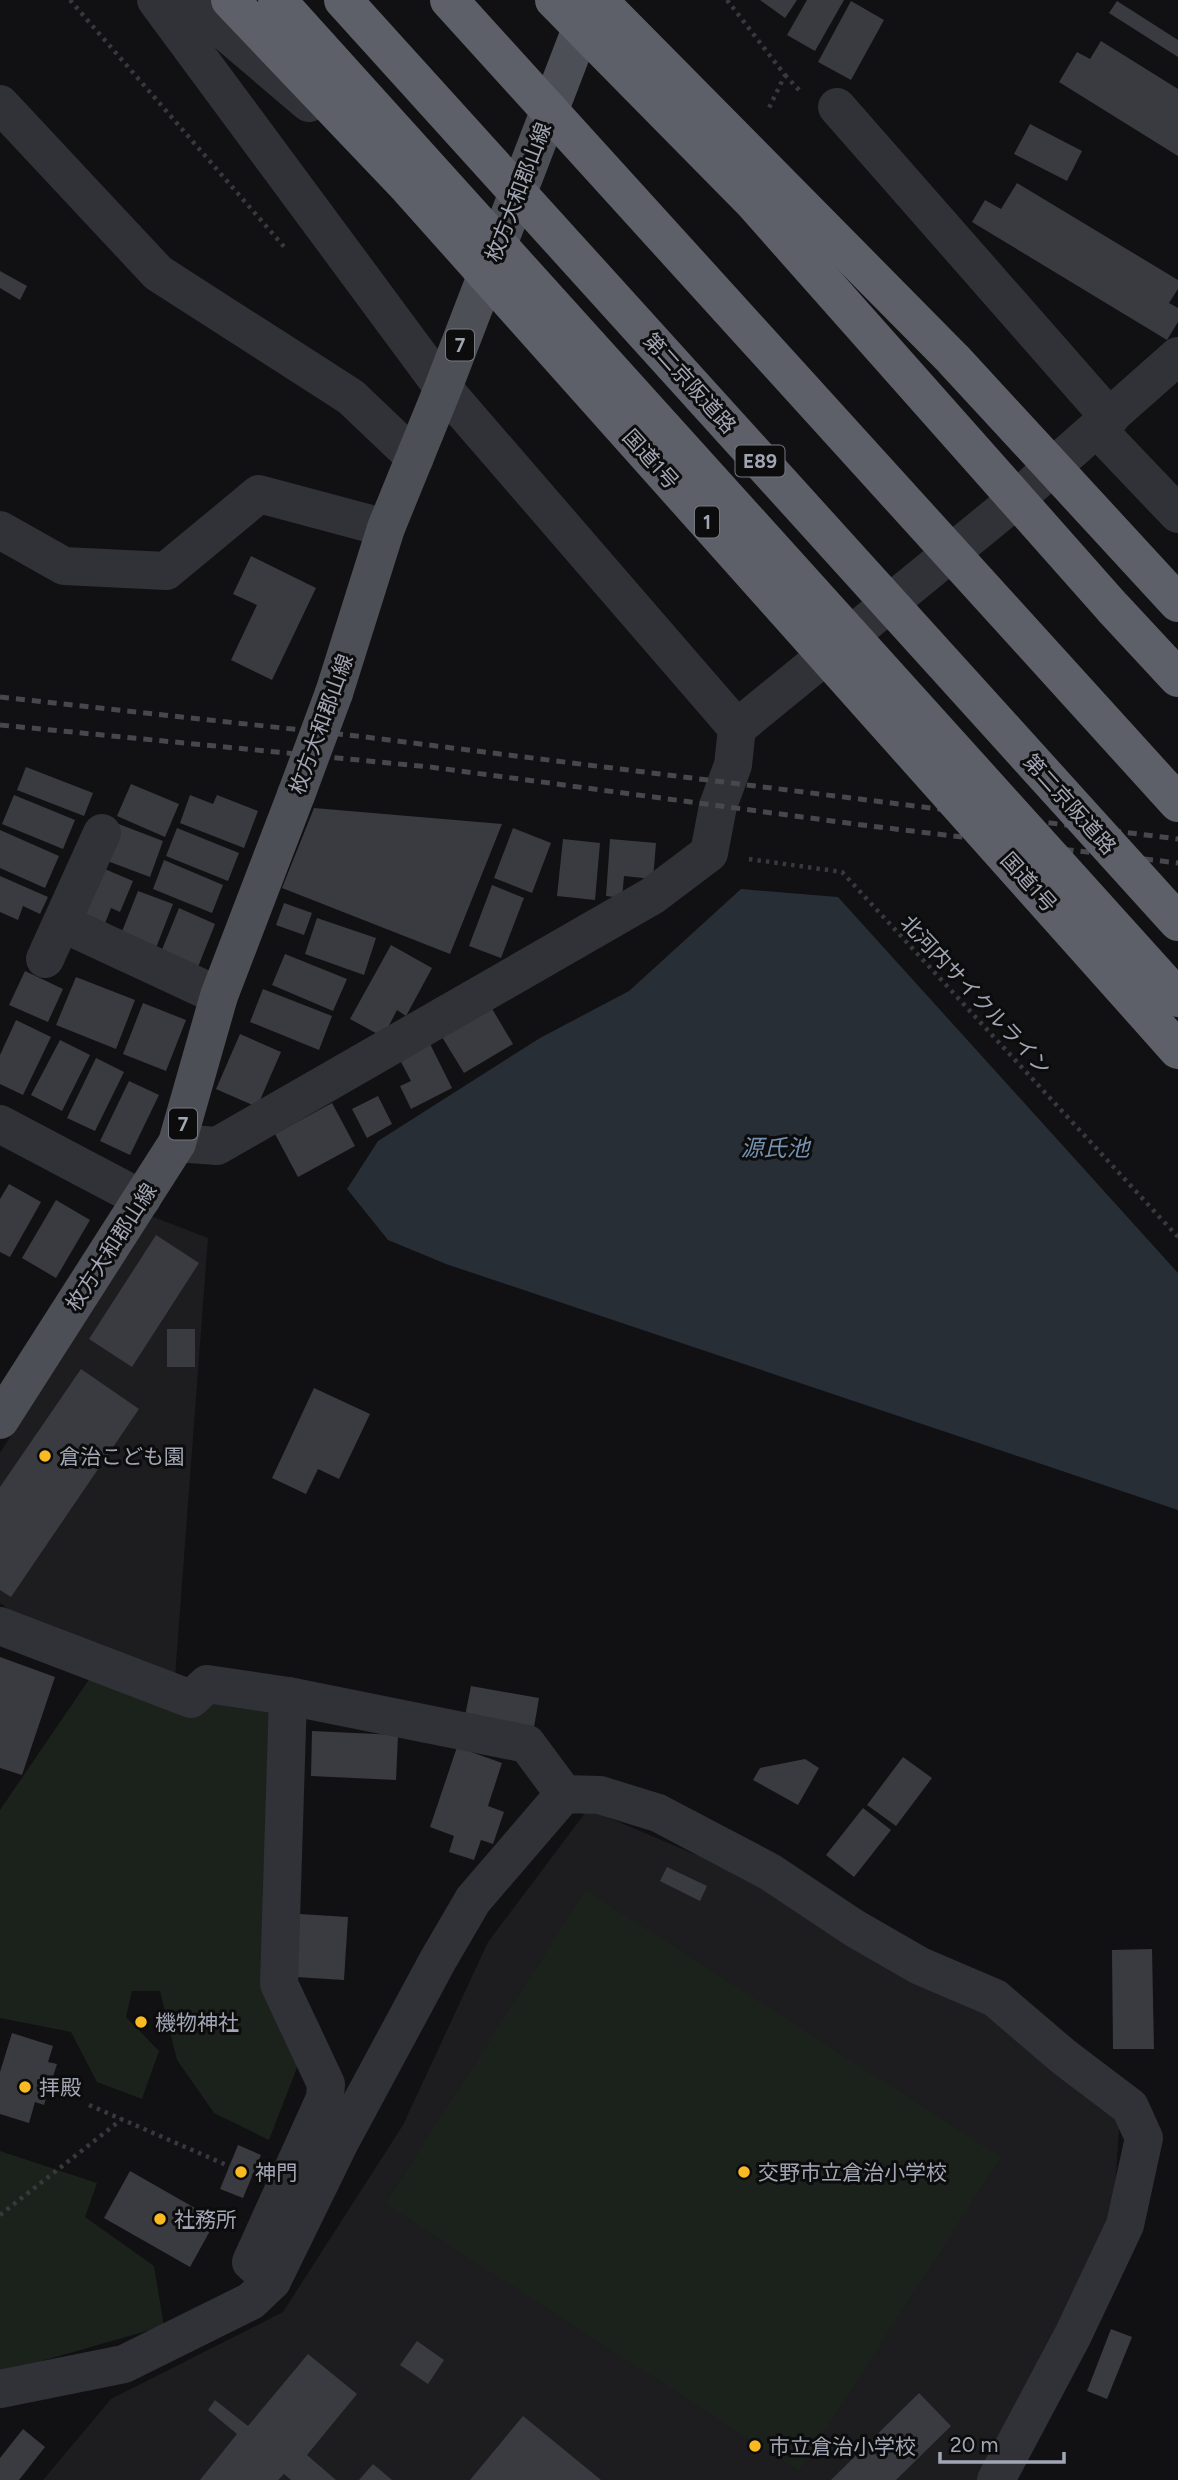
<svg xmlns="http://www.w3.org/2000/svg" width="1178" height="2480" font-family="Figtree,'Noto Sans JP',sans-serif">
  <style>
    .built { fill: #1d1c1f }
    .green { fill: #1b221c }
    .water { fill: #272e36 }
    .building { fill: #3a3b40 }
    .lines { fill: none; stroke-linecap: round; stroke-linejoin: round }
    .path { stroke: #37393e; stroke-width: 4.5; stroke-dasharray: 3.5 5; stroke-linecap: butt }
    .minor { stroke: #313237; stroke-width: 38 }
    .major { stroke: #4d4f56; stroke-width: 38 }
    .rail { stroke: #46484e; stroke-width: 5; stroke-dasharray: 9 7; stroke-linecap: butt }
    .major-bridge { stroke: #4d4f56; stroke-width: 38 }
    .highway-bridge { stroke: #5d6068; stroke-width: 38 }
    .poi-dot { fill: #f9bb21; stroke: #0c0c0d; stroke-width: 2.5 }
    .labels { text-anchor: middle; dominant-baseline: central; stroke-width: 6; stroke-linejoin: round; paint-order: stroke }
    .shield { fill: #0c0c0d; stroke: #747882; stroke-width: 2 }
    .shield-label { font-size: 19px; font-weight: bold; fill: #a1a6b4 }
    .street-label { font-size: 21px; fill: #a1a6b4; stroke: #0c0c0d }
    .poi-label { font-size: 21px; fill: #a1a6b4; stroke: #0c0c0d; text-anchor: start }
    .water-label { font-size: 23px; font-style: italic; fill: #7692b1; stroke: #0c0c0d }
  </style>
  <rect width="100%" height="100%" fill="#111012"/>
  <g class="built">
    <polygon points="151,1216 208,1238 175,1677 11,1611 0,1603 0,1453"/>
    <polygon points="588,1809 751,1878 985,2012 1120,2115 1113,2219 985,2480 43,2480 111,2399 283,2312 403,2125 488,1942"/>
  </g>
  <g class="green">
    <polygon points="90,1678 220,1698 271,1712 298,2065 269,2140 214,2113 177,2060 160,1991 132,1991 126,2017 159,2051 142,2099 97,2082 71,2032 0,2018 0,1810"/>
    <polygon points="586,1890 1001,2157 799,2471 385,2204"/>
    <polygon points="0,2151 97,2183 85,2217 154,2266 164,2326 0,2373"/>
  </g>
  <polygon class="water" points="741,889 838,897 1178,1273 1178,1510 446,1264 388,1240 347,1189 378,1141 540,1038 629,991"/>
  <g class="building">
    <polygon points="760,0 797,0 785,18"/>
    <polygon points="807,0 844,0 815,51 787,35"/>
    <polygon points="851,1 884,20 851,80 818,62"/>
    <polygon points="1117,1 1178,40 1178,57 1109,13"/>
    <polygon points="1101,41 1178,89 1178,156 1059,82 1077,52 1090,59"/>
    <polygon points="1030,124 1082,151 1067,181 1014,154"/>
    <polygon points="1017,183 1178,280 1178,289 1169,303 1178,308 1178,322 1167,340 972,222 985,200 1001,209"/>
    <polygon points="0,271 27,286 20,300 0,288"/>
    <polygon points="251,556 316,588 272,680 231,660 257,605 233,594"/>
    <polygon points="26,767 93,793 84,816 17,790"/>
    <polygon points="131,784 179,804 165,837 117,816"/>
    <polygon points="14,795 75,820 63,849 2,824"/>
    <polygon points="190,795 213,804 217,795 258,811 244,848 180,823"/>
    <polygon points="314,808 502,824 450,954 282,888"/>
    <polygon points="116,823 163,841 150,877 102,859"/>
    <polygon points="177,828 239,853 228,881 166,856"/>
    <polygon points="513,828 551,843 532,893 494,878"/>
    <polygon points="0,830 59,856 45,888 0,868"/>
    <polygon points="563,839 600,843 595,900 557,896"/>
    <polygon points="610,839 656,843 653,879 624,876 622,898 606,896"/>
    <polygon points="164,860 223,885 212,913 153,889"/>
    <polygon points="100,867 133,881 120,912 111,908 104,926 79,916"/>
    <polygon points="0,876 48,897 40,914 23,906 18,920 0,912"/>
    <polygon points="492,885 524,898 501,958 469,946"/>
    <polygon points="138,891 173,904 154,953 119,939"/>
    <polygon points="284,903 312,913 304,935 276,925"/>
    <polygon points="179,908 215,924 196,972 159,957"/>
    <polygon points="317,918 376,938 364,975 305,954"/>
    <polygon points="391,945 432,968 406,1016 397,1010 383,1037 350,1019"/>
    <polygon points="285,954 347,979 333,1011 272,985"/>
    <polygon points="25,971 63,989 48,1022 9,1005"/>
    <polygon points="76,977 135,1000 116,1049 56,1025"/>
    <polygon points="263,989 332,1016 319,1050 250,1022"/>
    <polygon points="143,1003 186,1020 166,1071 123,1054"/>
    <polygon points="491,1007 513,1044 464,1073 442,1037"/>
    <polygon points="16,1020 51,1037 23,1095 0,1084 0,1055"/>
    <polygon points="240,1034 281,1052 257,1107 216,1089"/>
    <polygon points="60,1040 90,1055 62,1111 31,1095"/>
    <polygon points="430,1044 452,1088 411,1109 400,1086 411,1081 400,1060"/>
    <polygon points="96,1058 124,1072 95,1131 67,1118"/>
    <polygon points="129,1081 159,1095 130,1155 100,1141"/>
    <polygon points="378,1096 392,1124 367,1138 352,1109"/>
    <polygon points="332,1103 355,1146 298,1177 275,1134"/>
    <polygon points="9,1184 41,1202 10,1257 0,1252 0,1199"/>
    <polygon points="56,1200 90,1220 56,1278 22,1258"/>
    <polygon points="156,1235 199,1263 132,1367 89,1339"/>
    <rect x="167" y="1329" width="28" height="38"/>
    <polygon points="81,1369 139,1409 11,1597 0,1590 0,1487"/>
    <polygon points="314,1388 370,1414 339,1479 318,1469 306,1494 272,1478"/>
    <polygon points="0,1657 55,1677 22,1775 0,1768"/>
    <polygon points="471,1686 539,1698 533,1733 464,1721"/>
    <polygon points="312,1731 398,1735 396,1780 311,1776"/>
    <polygon points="457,1747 502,1763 488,1806 504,1812 493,1844 481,1840 474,1860 449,1852 454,1836 430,1827"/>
    <polygon points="903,1757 932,1778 896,1826 867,1805"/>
    <polygon points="805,1759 819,1768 798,1805 753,1780 760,1768"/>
    <polygon points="863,1808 891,1830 854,1877 826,1855"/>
    <polygon points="667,1867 707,1886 700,1901 660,1881"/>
    <polygon points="300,1914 348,1917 344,1980 296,1977"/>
    <polygon points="1152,1949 1154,2049 1113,2049 1112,1950"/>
    <polygon points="12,2033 53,2046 48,2062 57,2064 44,2105 35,2102 29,2123 0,2114 0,2072"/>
    <polygon points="238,2145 261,2155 243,2198 220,2189"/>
    <polygon points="130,2171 216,2220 190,2267 104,2218"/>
    <polygon points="1111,2329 1132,2337 1107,2399 1087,2391"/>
    <polygon points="417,2341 444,2360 428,2384 400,2365"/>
    <polygon points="308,2354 357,2394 307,2455 336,2480 291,2480 284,2474 278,2480 200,2480 237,2434 208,2410 215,2400 248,2426"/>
    <polygon points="919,2393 951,2426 896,2480 831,2480"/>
    <polygon points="523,2416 601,2480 470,2480"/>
    <polygon points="23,2429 45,2447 19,2480 0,2480 0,2458"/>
    <polygon points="373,2464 392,2480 359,2480"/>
  </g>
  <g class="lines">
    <g class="path">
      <polyline points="70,0 286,249"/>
      <polyline points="727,0 785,75 768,110"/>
      <polyline points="785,75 801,92"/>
      <polyline points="749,859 842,872 1178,1237"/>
      <polyline points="89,2105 247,2174"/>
      <polyline points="0,2215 122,2119"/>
    </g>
    <g class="minor">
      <polyline points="156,0 443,388 737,728 733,765 718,806 709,853 652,896 217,1146 177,1143"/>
      <polyline points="188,0 309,103"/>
      <polyline points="0,104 158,273 351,397 415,458"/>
      <polyline points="837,107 1110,418"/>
      <polyline points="1097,429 1178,514"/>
      <polyline points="0,530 64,566 166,571 259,494 386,528"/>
      <polyline points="737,728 1012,503 1178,356"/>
      <polyline points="62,923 219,996"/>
      <polyline points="45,959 102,833"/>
      <polyline points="0,1124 142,1199"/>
      <polyline points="0,1626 191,1699 207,1684 288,1696 527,1744 564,1794"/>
      <polyline points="272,2281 251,2262 325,2098 326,2084 279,1984 288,1696"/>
      <polyline points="0,2389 124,2364 251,2301 272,2281 340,2142 438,1960 473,1900 564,1794 600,1795 658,1813 770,1872 854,1928 920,1966 995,1998 1064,2057 1130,2107 1144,2138 1125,2225 1073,2335 996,2480"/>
    </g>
    <g class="major">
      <polyline points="334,693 386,528 443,388 592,0"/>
      <polyline points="0,1420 177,1143 219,996 296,795"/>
    </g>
    <g class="rail">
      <polyline points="0,697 365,737 1178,839"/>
      <polyline points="0,725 430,767 862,825 1178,863"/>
    </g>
    <polyline class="major-bridge" points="296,795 334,693"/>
    <g class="highway-bridge">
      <polyline points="230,0 409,188 1178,1050"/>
      <polyline points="277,0 1178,998"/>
      <polyline points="343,0 1178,922"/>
      <polyline points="449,0 1178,803"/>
      <polyline points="554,0 753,202 1112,607 1178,678"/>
      <polyline points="598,0 953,359 1178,603"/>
    </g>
  </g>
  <g class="poi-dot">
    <circle cx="45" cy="1456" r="7"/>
    <circle cx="141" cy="2022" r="7"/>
    <circle cx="25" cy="2087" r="7"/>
    <circle cx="241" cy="2172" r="7"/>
    <circle cx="744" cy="2172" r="7"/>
    <circle cx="160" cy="2219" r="7"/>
    <circle cx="755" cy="2446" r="7"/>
  </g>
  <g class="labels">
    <g class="shield">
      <rect x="446" y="329.5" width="28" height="31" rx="5"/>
      <rect x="735.5" y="445.5" width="49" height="31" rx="5"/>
      <rect x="695" y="506.5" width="24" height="31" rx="5"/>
      <rect x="169" y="1108.5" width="28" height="31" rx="5"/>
    </g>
    <g class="shield-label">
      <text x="460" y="345">7</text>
      <text x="760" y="461">E89</text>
      <text x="707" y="522">1</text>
      <text x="183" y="1124">7</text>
    </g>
    <g class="street-label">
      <text transform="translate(518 192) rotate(-69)">枚方大和郡山線</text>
      <text transform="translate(690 383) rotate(48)">第二京阪道路</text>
      <text transform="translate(651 459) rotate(48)">国道1号</text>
      <text transform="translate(321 724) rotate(-70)">枚方大和郡山線</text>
      <text transform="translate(1070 804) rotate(48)">第二京阪道路</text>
      <text transform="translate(1029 882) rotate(48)">国道1号</text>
      <text transform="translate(976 995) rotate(47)">北河内サイクルライン</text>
      <text transform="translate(111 1247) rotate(-57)">枚方大和郡山線</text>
    </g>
    <g class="poi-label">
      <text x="59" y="1456">倉治こども園</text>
      <text x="155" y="2022">機物神社</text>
      <text x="39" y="2087">拝殿</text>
      <text x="255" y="2172">神門</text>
      <text x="758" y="2172">交野市立倉治小学校</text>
      <text x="174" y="2219">社務所</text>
      <text x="769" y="2446">市立倉治小学校</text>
    </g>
    <g class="water-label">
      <text x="775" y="1148">源氏池</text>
    </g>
  </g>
  <path d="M940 2452v10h124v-10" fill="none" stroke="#a1a6b4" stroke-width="3.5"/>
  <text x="950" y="2452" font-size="21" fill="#a1a6b4" stroke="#0c0c0d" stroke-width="5" paint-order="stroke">20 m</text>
</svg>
